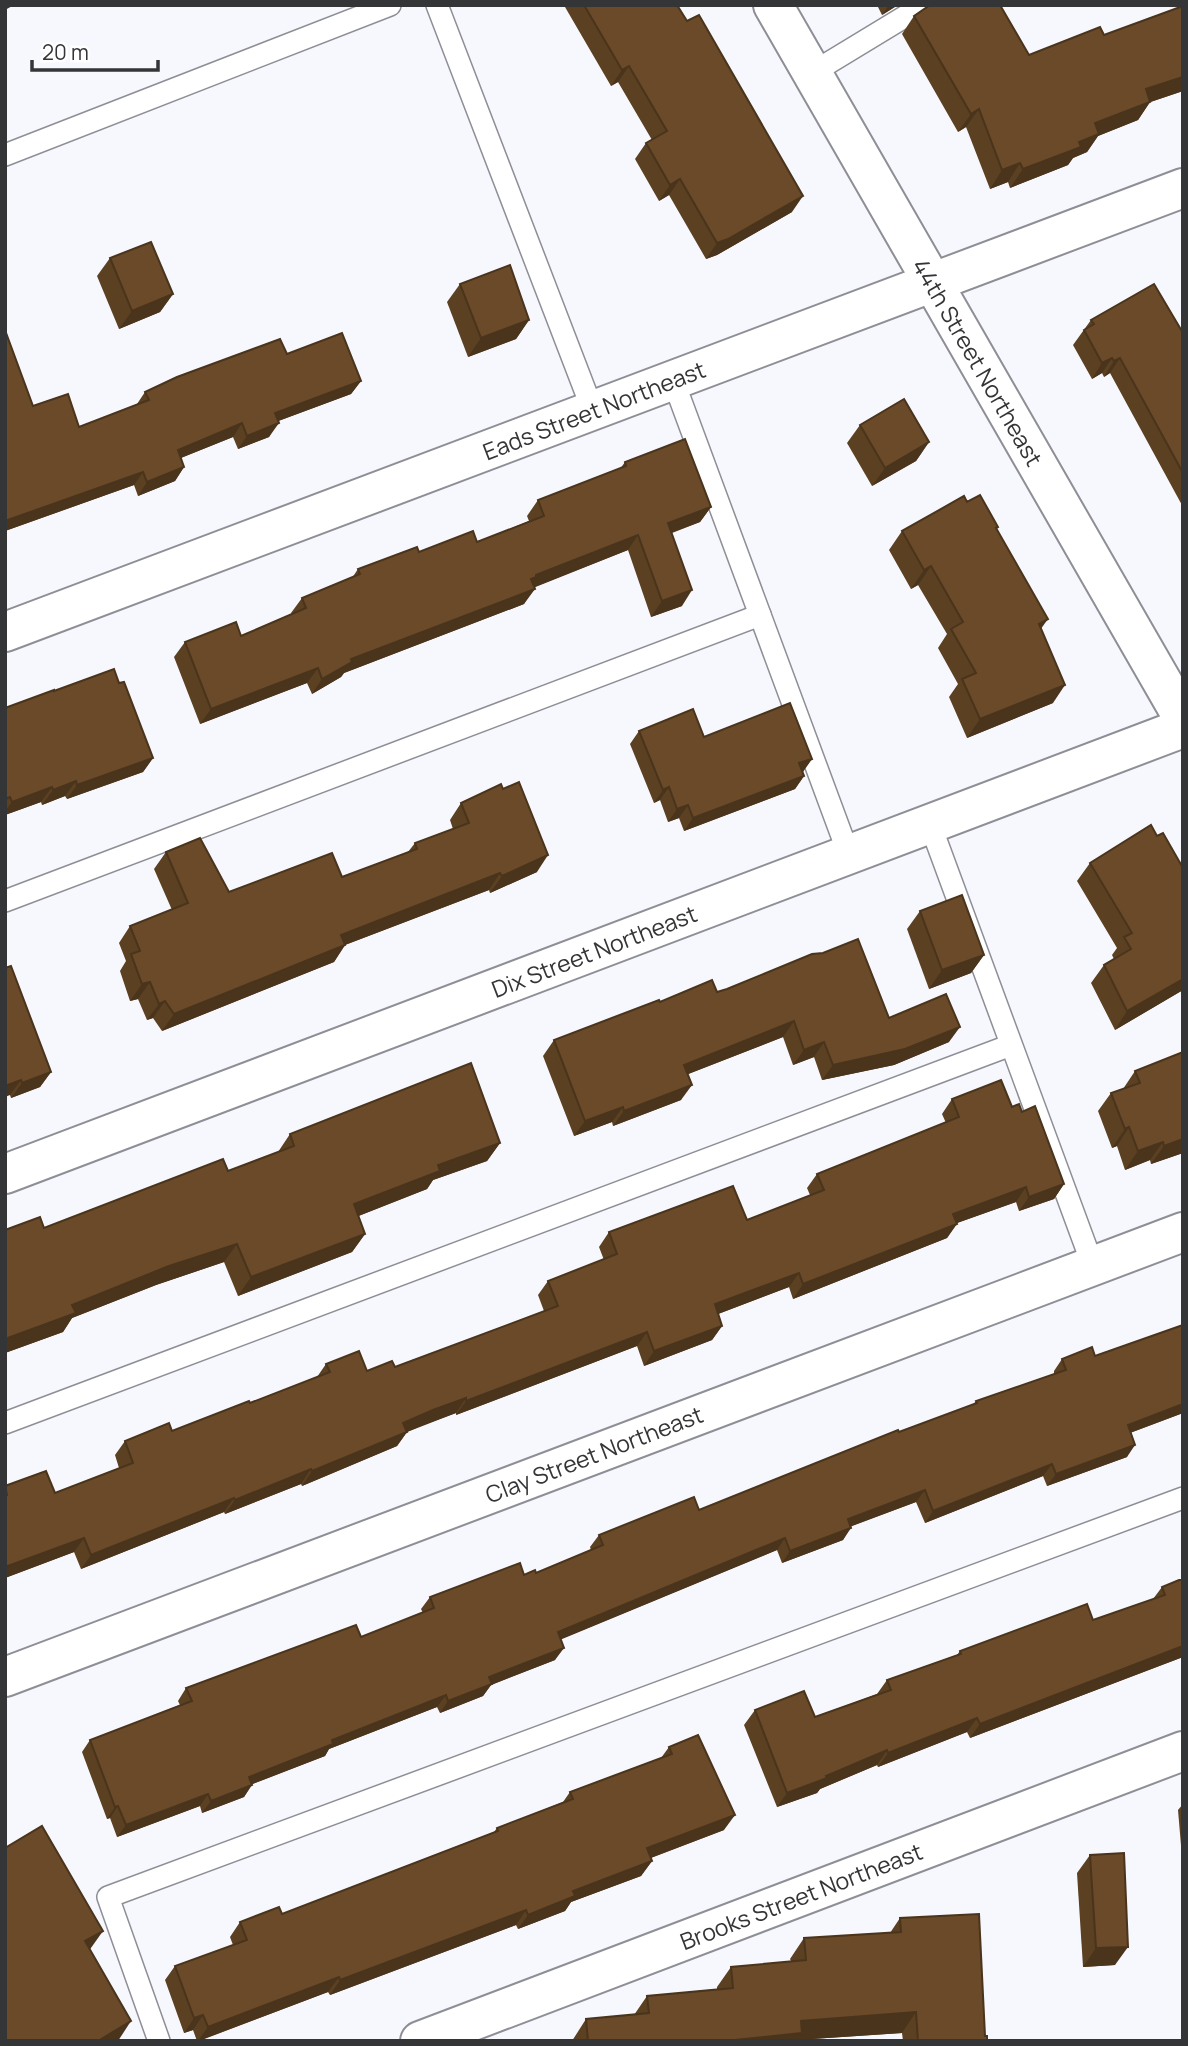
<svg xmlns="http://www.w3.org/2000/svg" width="1188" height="2046" font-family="Manrope,sans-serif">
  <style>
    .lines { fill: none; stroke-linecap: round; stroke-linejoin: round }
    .lane-casing { stroke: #8e8f96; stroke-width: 24 }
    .street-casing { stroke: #8e8f96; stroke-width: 42 }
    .lane { stroke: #fff; stroke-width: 21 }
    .street { stroke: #fff; stroke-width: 38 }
    .wall { fill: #5b4022 }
    .shaded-wall { fill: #4a341c }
    .building { fill: #6a4a28; stroke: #4a341c; stroke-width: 2 }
    .labels { text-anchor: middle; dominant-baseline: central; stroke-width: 7; stroke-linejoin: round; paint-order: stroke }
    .street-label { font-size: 23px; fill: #343537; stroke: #fff }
  </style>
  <rect width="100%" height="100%" fill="#f6f8fe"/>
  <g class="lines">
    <defs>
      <g id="lane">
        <polyline points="437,5 593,411"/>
        <polyline points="812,73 924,5"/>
        <polyline points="5,155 390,5"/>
        <polyline points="673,380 849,855"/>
        <polyline points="930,824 1093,1266"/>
        <polyline points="5,901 760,615"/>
        <polyline points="5,1423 1011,1045"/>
        <polyline points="159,2041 108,1897 1183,1498"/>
      </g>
      <g id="street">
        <polyline points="773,5 1183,718"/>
        <polyline points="5,632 1183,188"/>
        <polyline points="5,1174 1183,728"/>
        <polyline points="5,1677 1183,1232"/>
        <polyline points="420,2041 1183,1751"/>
      </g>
    </defs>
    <use href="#lane" class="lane-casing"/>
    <use href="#street" class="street-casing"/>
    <use href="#lane" class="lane"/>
    <use href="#street" class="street"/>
  </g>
  <g class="wall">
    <polygon points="566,5 677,5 792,212 717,255 706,259 669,195 659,201 635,159 646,143 652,140 618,82 611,86 565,7"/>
    <polygon points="877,5 898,5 882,15"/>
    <polygon points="1183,6 1183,91 1150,102 1138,120 1098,136 1087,152 1073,158 1068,165 1010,188 1008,182 990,189 966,127 958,132 902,34 914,16 1029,55 1104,35"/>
    <polygon points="110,258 173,294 160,312 119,329 97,276"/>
    <polygon points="460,284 529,320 516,339 468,357 447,302"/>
    <polygon points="1091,320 1183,333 1183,507 1110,373 1104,377 1102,373 1092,379 1073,345"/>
    <polygon points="5,330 33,406 79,427 137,404 145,392 287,354 361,381 351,394 278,421 269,437 238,449 233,437 181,458 184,467 175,481 138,496 134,485 5,531"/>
    <polygon points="860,425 929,442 916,461 872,486 847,443"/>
    <polygon points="625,462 711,507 700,522 672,533 682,606 651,617 628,550 534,587 524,604 344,673 341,677 312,694 307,683 200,724 174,657 185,642 241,636 292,614 291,613 302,598 352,578 358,569 419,552 477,542 529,521 527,516 538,500 620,469"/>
    <polygon points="967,502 996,529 1041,628 1053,703 967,738 949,697 958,684 938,648 947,634 918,585 911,589 889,550 902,531"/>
    <polygon points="119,683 153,758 143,772 67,799 65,796 42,805 41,802 5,815 5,708 54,691"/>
    <polygon points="639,731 704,737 812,759 802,772 804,776 795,789 684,831 679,818 668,822 660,800 654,803 630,744"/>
    <polygon points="461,803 537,872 490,893 489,890 345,945 334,962 162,1031 153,1018 147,1020 138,999 130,1001 120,971 126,961 119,943 130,926 172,910 154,869 166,852 229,892 342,877 408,852 415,843 453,829 450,820"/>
    <polygon points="1157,836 1183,868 1183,990 1115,1030 1091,983 1104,965 1114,959 1112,955 1117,948 1077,881 1090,863"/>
    <polygon points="920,911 984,955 971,973 929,989 907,929"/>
    <polygon points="5,968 51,1072 40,1087 11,1098 10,1095"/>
    <polygon points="717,992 889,1018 949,1042 894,1065 822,1080 814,1057 793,1065 783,1037 688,1074 681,1100 613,1126 612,1122 574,1136 543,1056 554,1040 660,1002"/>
    <polygon points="1135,1071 1183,1153 1151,1164 1150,1160 1125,1170 1117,1146 1112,1148 1098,1111 1111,1093 1123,1089"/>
    <polygon points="952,1099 1012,1107 1064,1184 1054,1199 1019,1211 1016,1202 957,1223 947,1238 793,1299 789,1287 718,1314 722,1326 712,1340 644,1366 637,1346 456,1415 456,1413 423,1425 407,1432 397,1446 302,1486 301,1484 225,1514 224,1512 81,1569 74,1552 5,1578 5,1486 55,1493 119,1468 115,1455 125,1441 172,1431 250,1403 317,1377 326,1364 367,1371 395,1367 544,1311 538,1295 548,1281 604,1260 599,1247 609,1232 747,1220 810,1195 807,1188 817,1174 946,1123 942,1114"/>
    <polygon points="290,1134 500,1143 487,1161 433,1180 427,1189 358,1216 365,1234 352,1252 238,1296 224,1262 156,1285 72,1318 63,1332 5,1353 5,1230 44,1228 228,1171 278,1152"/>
    <polygon points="1095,1356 1183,1413 1130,1433 1127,1457 1047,1486 1043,1476 925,1523 916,1502 851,1526 843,1540 782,1563 777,1550 561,1639 555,1660 491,1685 483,1696 440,1713 437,1707 329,1749 325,1756 252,1784 244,1797 202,1813 200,1806 117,1837 110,1818 107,1819 82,1752 90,1740 180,1705 178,1701 186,1688 361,1637 423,1613 421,1609 430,1597 536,1573 591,1550 590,1547 599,1535 699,1510 899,1432 973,1405 976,1401 1054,1374 1054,1371 1062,1359"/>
    <polygon points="1183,1580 1183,1657 970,1738 967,1732 878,1767 877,1765 820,1789 817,1793 777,1807 744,1725 755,1710 815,1717 877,1694 887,1680 957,1655 960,1651 1093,1620 1153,1599 1162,1587"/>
    <polygon points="669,1747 724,1830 651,1858 652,1861 641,1876 571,1902 565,1911 518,1929 516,1925 330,1995 328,1992 199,2041 197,2041 193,2030 184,2033 165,1980 175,1966 233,1945 230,1937 240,1922 282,1914 494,1832 497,1828 563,1802 570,1792 661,1758"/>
    <polygon points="1183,1804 1183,1869 1178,1810"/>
    <polygon points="1090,1855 1115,1965 1083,1967 1077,1873"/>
    <polygon points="900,1918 987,2041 903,2041 902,2033 797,2040 572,2041 586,2019 634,2015 647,1996 717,1989 717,1987 731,1967 791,1961 790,1959 804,1938 890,1933"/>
  </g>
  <g class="shaded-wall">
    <polygon points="5,5 14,5 5,10"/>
    <polygon points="889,5 898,5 882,15"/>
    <polygon points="629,66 618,82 611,86 622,70"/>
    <polygon points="1183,77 1183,91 1133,108 1146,89"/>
    <polygon points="1150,102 1138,120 1098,136 1087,152 1073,158 1068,165 1010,188 1023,169 1095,123"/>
    <polygon points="979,109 966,127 958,132 971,114"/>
    <polygon points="1020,163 1008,182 990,189 1002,170"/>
    <polygon points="680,179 669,195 659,201 670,185"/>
    <polygon points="803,196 792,212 717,255 706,259 717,243"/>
    <polygon points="173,294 160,312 119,329 132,311"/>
    <polygon points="529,320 516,339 468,357 481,338"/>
    <polygon points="1112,358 1102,373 1092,379 1102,363"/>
    <polygon points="1120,358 1110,373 1104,377 1114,361"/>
    <polygon points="361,381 351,394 265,426 275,413"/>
    <polygon points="242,423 233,437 168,463 178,450"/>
    <polygon points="279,423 269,437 238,449 247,436"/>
    <polygon points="929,442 916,461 872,486 885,468"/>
    <polygon points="184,467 175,481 138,496 147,482"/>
    <polygon points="143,472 134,485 5,531 5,521"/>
    <polygon points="711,507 700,522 657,538 668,523"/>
    <polygon points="638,535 628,550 528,590 531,579 536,575"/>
    <polygon points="931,566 918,585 911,589 924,570"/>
    <polygon points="535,589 524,604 344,673 341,677 312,694 322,679 351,659"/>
    <polygon points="692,590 682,606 651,617 662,601"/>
    <polygon points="1048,619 1035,637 1039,624"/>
    <polygon points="318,668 307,683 200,724 211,709"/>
    <polygon points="1065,685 1053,703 967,738 980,719"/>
    <polygon points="153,758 143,772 67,799 77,785"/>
    <polygon points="812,759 803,772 790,776 799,763"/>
    <polygon points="804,776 795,789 684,831 693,818"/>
    <polygon points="76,781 65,796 42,805 53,790"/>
    <polygon points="52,787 41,802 5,815 5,811 12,802"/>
    <polygon points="669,787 660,800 654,803 663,790"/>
    <polygon points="688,805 679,818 668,822 677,809"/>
    <polygon points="548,855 537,872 490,893 502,876"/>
    <polygon points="500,873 489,890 329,951 341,935"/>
    <polygon points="345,945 334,962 162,1031 174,1014"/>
    <polygon points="984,955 971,973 929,989 942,970"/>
    <polygon points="1183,979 1183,990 1115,1030 1127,1011"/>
    <polygon points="150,982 138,999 130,1001 142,984"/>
    <polygon points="165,1001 153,1018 147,1020 159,1004"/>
    <polygon points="794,1021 783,1037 673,1080 684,1065"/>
    <polygon points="960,1027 949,1042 894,1065 822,1080 833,1065"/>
    <polygon points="824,1042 814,1057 793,1065 804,1050"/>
    <polygon points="51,1072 40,1087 11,1098 22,1083"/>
    <polygon points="21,1080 10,1095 5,1097 5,1086"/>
    <polygon points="692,1085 681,1100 613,1126 624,1111"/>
    <polygon points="623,1107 612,1122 574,1136 585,1121"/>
    <polygon points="1129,1127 1117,1146 1112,1148 1125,1129"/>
    <polygon points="1183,1139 1183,1153 1151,1164 1164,1146"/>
    <polygon points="1163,1142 1150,1160 1125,1170 1138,1151"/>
    <polygon points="500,1143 487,1161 433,1180 427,1189 341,1223 354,1204 438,1165"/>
    <polygon points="1064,1184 1054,1199 1019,1211 1029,1197"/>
    <polygon points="1026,1187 1016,1202 943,1228 953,1214"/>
    <polygon points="957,1224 947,1238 793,1299 803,1284"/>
    <polygon points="365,1234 352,1252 238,1296 251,1277"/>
    <polygon points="237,1244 224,1262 156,1285 72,1318 63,1332 5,1353 5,1339 72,1305 169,1266"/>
    <polygon points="799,1273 789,1287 705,1319 715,1304"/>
    <polygon points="722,1326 712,1340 644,1366 654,1351"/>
    <polygon points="647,1332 637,1346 456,1415 466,1401"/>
    <polygon points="466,1398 456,1413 407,1432 397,1446 302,1486 312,1471 403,1423"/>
    <polygon points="1183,1404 1183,1413 1119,1437 1128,1425"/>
    <polygon points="1135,1445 1127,1457 1047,1486 1056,1474"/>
    <polygon points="1052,1464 1043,1476 925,1523 933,1511"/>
    <polygon points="311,1469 301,1484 225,1514 235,1500"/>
    <polygon points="925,1490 916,1502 839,1531 848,1519"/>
    <polygon points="234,1498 224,1512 81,1569 91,1555"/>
    <polygon points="851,1528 843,1540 782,1563 790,1551"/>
    <polygon points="84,1538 74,1552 5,1578 5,1567"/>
    <polygon points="785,1538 777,1550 550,1644 558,1632"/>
    <polygon points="1183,1646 1183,1657 970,1738 980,1724"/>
    <polygon points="564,1648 555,1660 491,1685 483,1696 440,1713 448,1701 489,1677"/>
    <polygon points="446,1695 437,1707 329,1749 325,1756 240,1789 249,1777 332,1740"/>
    <polygon points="977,1718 967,1732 878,1767 888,1753"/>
    <polygon points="887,1750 877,1765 820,1789 817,1793 777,1807 787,1793"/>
    <polygon points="252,1785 244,1797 202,1813 211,1801"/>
    <polygon points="208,1794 200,1806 117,1837 126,1825"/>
    <polygon points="118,1806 110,1818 107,1819 115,1807"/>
    <polygon points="735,1815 724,1830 637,1863 647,1848"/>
    <polygon points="652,1861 641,1876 571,1902 565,1911 518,1929 528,1915 573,1891"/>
    <polygon points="526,1910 516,1925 330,1995 340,1980"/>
    <polygon points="103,1931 81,1962 85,1941"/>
    <polygon points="1128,1947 1115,1965 1083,1967 1096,1948"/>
    <polygon points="339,1977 328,1992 198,2041 208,2027"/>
    <polygon points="916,2012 902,2033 797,2040 725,2041 801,2021"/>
    <polygon points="203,2015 193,2030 184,2033 194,2018"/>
    <polygon points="131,2021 118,2041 98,2041"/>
  </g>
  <g class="building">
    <polygon points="584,5 677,5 687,21 699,15 803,196 728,239 717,243 680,179 670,185 646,143 667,131 629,66 622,70"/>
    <polygon points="930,5 1000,5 1029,55 1100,27 1104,35 1183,6 1183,77 1146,89 1150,102 1095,123 1099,134 1079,142 1081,147 1023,169 1020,163 1002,170 979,109 971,114 914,16"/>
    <polygon points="151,242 173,294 132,311 110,258"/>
    <polygon points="510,265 529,320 481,338 460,284"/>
    <polygon points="1154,284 1183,333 1183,473 1120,358 1114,361 1112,358 1102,363 1084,330 1094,324 1091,320"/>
    <polygon points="5,330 33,406 68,394 79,427 149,400 145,392 177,377 280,339 287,354 342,333 361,381 275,413 279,423 247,436 242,423 178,450 184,467 147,482 143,472 5,521"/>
    <polygon points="904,399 929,442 885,468 860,425"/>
    <polygon points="685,439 711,507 668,523 692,590 662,601 638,535 536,575 536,577 531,579 535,589 351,659 352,662 322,679 318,668 211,709 185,642 236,622 241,636 306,608 302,598 360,574 358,569 417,547 419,552 473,531 477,542 544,516 538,500 626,466 625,462"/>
    <polygon points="980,495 998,527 996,528 1048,619 1039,624 1065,685 980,719 962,679 976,673 951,629 963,622 931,566 924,570 902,531 964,496 967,502"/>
    <polygon points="114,669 119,683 124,682 153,758 77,785 76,781 53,790 52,787 12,802 10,797 5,799 5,708 54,690 54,691"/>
    <polygon points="790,703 812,759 799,763 804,776 693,818 688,805 677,809 669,787 663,790 639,731 693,709 704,737"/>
    <polygon points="519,782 548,855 502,876 500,873 341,935 345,945 174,1014 165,1001 159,1004 150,982 142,984 131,954 140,951 130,926 188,903 166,852 200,838 229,892 332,853 342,877 417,849 415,843 469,823 461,803 501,784 503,789"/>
    <polygon points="1151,825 1157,836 1163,833 1183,868 1183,979 1127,1011 1104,965 1131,949 1124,937 1132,933 1090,863"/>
    <polygon points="962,895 984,955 942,970 920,911"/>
    <polygon points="858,939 889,1018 946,994 960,1027 905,1049 833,1065 824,1042 804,1050 794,1021 684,1065 692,1085 624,1111 623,1107 585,1121 554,1040 659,1000 660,1002 712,980 717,992 727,989 812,954 823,953"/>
    <polygon points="11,966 51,1072 22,1083 21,1080 5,1086 5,968"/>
    <polygon points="1183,1052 1183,1139 1164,1146 1163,1142 1138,1151 1129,1127 1125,1129 1111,1093 1140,1083 1135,1071"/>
    <polygon points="471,1063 500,1143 438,1165 440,1171 354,1204 365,1234 251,1277 237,1244 169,1266 72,1305 76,1313 5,1339 5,1230 40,1217 44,1228 223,1159 228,1171 294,1146 290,1134"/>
    <polygon points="1001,1080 1012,1107 1019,1104 1022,1112 1035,1106 1064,1184 1029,1197 1026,1187 953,1214 957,1224 803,1284 799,1273 715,1304 722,1326 654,1351 647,1332 466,1401 466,1398 433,1410 403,1423 407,1432 312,1471 311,1469 235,1500 234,1498 91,1555 84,1538 5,1567 5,1495 7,1495 5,1486 46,1471 55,1493 133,1463 125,1441 169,1423 172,1431 249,1401 250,1403 330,1372 326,1364 359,1351 367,1371 392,1361 395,1367 558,1306 548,1281 617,1254 609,1232 733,1186 747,1220 824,1190 817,1174 959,1117 952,1099"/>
    <polygon points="1183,1325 1183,1404 1128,1425 1135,1445 1056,1474 1052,1464 933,1511 925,1490 848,1519 851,1528 790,1551 785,1538 558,1632 564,1648 489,1677 492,1684 448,1701 446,1695 332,1740 333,1744 249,1777 252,1785 211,1801 208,1794 126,1825 118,1806 115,1807 90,1740 192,1701 186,1688 356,1625 361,1637 434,1608 430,1597 520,1563 524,1575 535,1570 536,1573 603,1545 599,1535 694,1497 699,1510 898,1430 899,1432 977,1403 976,1401 1066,1370 1062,1359 1092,1347 1095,1356"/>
    <polygon points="1179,1580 1183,1580 1183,1646 980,1724 977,1718 888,1753 887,1750 826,1776 827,1778 787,1793 755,1710 804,1691 815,1717 891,1690 887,1680 961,1654 960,1651 1087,1604 1093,1620 1165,1595 1162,1587"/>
    <polygon points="698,1735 735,1815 647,1848 652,1861 573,1891 575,1896 528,1915 526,1910 340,1980 339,1977 208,2027 203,2015 194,2018 175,1966 247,1940 240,1922 279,1907 282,1914 498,1831 497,1828 573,1799 570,1792 672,1754 669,1747"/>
    <polygon points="42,1826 103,1931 85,1941 131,2021 98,2041 5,2041 5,1848"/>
    <polygon points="1124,1853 1128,1947 1096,1948 1090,1855"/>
    <polygon points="979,1914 985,2036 987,2036 987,2041 918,2041 916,2012 801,2021 802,2033 725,2041 588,2041 586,2019 649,2013 647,1996 733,1988 731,1967 806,1960 804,1938 901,1932 900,1918"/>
  </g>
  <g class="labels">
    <g class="street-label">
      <text transform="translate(978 362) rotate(60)">44th Street Northeast</text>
      <text transform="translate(594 410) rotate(-21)">Eads Street Northeast</text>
      <text transform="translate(594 951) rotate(-21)">Dix Street Northeast</text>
      <text transform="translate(594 1454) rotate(-21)">Clay Street Northeast</text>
      <text transform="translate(801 1896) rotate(-21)">Brooks Street Northeast</text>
    </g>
  </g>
  <rect width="1188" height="2046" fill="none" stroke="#343537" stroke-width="14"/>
  <path d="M32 60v10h126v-10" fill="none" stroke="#343537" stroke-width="3.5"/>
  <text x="42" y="60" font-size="21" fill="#343537" stroke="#ffffff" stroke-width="5" paint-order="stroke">20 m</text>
</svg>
